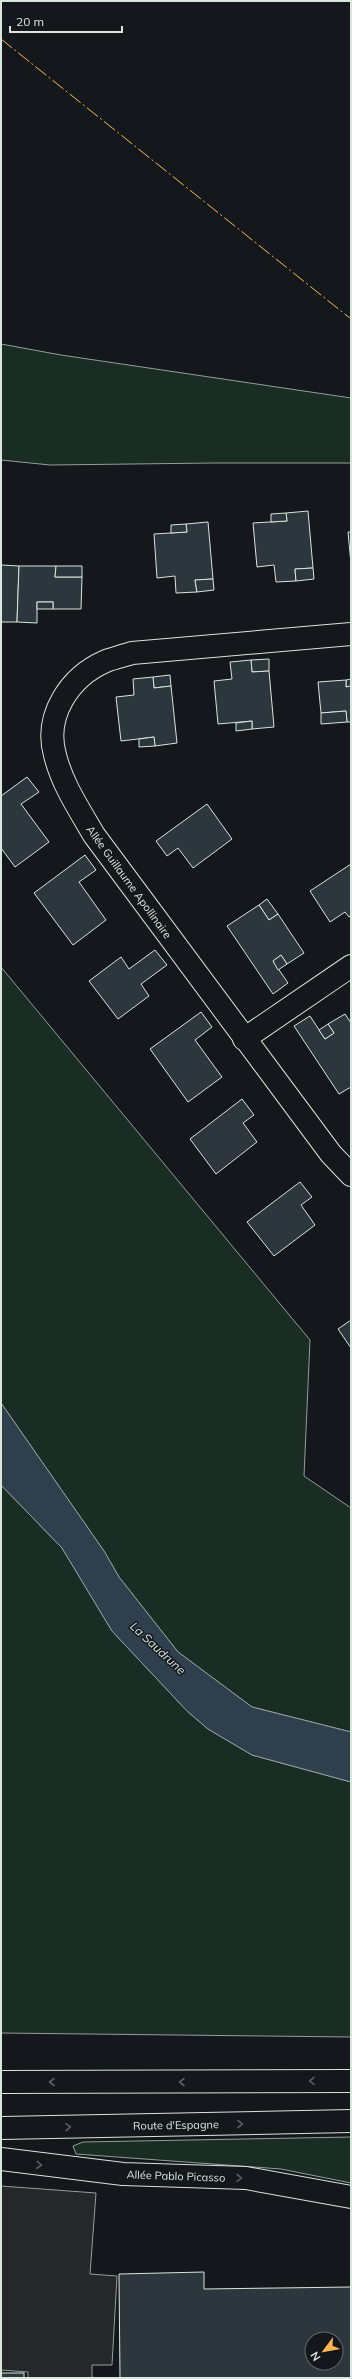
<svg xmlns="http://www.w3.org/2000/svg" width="352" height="2379" font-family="Mulish,sans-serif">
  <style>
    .green { fill: #1a2d24; stroke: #939e99 }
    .parking { fill: #24282b; stroke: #939e99 }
    .water { fill: #2f3f4d; stroke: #939e99 }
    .building { fill: #2c363c; stroke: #d8e6dc; fill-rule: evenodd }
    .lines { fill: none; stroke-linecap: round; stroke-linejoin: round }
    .minor-casing { stroke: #d8e6dc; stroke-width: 24 }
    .primary-casing { stroke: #d8e6dc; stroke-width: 24 }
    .minor { stroke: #14181c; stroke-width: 22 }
    .primary { stroke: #14181c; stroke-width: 22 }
    .power { stroke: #ffb74d; stroke-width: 1; stroke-dasharray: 14 3 2 3; stroke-linecap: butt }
    .oneway { stroke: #59605f }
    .labels { text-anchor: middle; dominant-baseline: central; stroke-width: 3; stroke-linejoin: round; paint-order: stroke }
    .street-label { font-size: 11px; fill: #d8e6dc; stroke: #14181c }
    .water-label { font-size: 12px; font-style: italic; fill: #d8e6dc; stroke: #14181c }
  </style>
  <rect width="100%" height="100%" fill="#14181c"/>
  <g class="green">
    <polygon points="1,344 61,355 351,398 351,463 213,463 50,465 1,460"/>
    <polygon points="1,967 310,1340 304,1476 351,1508 351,1732 252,1707 178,1652 119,1577 104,1551 1,1403"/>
    <polygon points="1,1485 62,1548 112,1631 187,1711 208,1729 252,1755 351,1782 351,2037 1,2033"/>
    <polygon points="351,2137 351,2183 281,2169 76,2154 73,2146 83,2142"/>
  </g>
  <polygon class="parking" points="1,2186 96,2193 90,2274 117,2276 112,2365 92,2365 92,2377 96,2378 28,2378 28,2372 1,2370"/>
  <polygon class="water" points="1,1403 104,1551 119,1577 178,1652 252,1707 351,1732 351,1782 252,1755 208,1729 187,1711 112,1631 62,1548 1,1485"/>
  <g class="building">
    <polygon points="308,511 313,568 295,569 296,581 276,582 274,565 257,567 253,523 287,521 286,513"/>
    <polygon points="286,513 287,521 271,522 271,514"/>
    <polygon points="208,522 213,579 195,580 197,592 176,593 175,576 157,578 154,534 187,532 186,524"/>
    <polygon points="186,524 187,532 171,533 171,525"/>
    <polygon points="348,532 351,532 351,564"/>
    <polygon points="1,565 19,566 17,622 1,622"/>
    <polygon points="19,566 56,566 55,577 82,577 81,609 53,609 53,602 37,602 37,623 17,622"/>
    <polygon points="56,566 82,566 82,577 55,577"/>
    <polygon points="313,568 314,579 296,581 295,569"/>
    <polygon points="213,579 214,590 197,592 195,580"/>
    <rect x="37" y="602" width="16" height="7"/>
    <polygon points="269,659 269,671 252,672 251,660"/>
    <polygon points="251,660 252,672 269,671 274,727 252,729 252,721 218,724 214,681 232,679 230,662"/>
    <polygon points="170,675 171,686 154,688 153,677"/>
    <polygon points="153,677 154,688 171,686 177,743 155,746 154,737 121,741 116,697 134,695 133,679"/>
    <polygon points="351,679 351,686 346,687 346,680"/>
    <polygon points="346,680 346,687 351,686 351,722 347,722 346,711 321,713 318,682"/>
    <polygon points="346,711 347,722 321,724 321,713"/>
    <polygon points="252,721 252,729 236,731 236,723"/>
    <polygon points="154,737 155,746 139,747 139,739"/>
    <polygon points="27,777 39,792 21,804 49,842 15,867 1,848 1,796"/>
    <polygon points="207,804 232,839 193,868 178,848 167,856 156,841"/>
    <polygon points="85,855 96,870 79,882 106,920 73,945 34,893"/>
    <polygon points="351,864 351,916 349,917 345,912 330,922 310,891"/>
    <polygon points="267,899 278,914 269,920 259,905"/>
    <polygon points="259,905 269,920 278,914 304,953 287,964 281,955 273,961 288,983 273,994 227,926"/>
    <polygon points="155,950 167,965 141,984 149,996 118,1019 89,981 121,957 129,969"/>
    <polygon points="281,955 287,964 278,970 273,961"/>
    <polygon points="201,1012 212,1027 195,1040 222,1077 188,1102 150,1049"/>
    <polygon points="345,1014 351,1023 351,1087 339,1094 294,1026 310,1016 325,1039 334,1033 328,1024"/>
    <polygon points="328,1024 334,1033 325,1039 319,1030"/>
    <polygon points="242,1099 254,1115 243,1123 257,1142 216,1174 190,1139"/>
    <polygon points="300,1182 312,1197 301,1205 315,1225 274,1256 247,1222"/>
    <polygon points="351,1320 351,1348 338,1329"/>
    <path d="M 204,2272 L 204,2289 L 351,2287 L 351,2378 L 120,2378 L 119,2274 ZM 312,2339 L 336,2339 L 336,2363 L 312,2363 Z"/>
    <rect x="1" y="2373" width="23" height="5"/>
  </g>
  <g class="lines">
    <defs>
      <g id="minor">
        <path d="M 351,634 L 132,653 C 123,656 114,658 106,661 C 69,677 44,716 55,755 C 62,784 79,809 94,835 L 331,1154 L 351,1175"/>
        <polyline points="244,1039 351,966"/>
        <polyline points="1,2159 123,2174 246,2178 351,2197"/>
      </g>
      <g id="primary">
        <polyline points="1,2082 351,2081"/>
        <polyline points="1,2128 351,2121"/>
      </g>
    </defs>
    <use href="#minor" class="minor-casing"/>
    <use href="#primary" class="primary-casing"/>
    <use href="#minor" class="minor"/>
    <use href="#primary" class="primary"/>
    <polyline class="power" points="1,39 351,319"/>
  </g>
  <defs><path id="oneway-chevron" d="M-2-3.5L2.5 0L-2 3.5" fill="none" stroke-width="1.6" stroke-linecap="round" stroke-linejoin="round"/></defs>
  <g class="oneway">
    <use href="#oneway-chevron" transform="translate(312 2081) rotate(179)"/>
    <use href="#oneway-chevron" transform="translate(52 2082) rotate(-180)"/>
    <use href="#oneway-chevron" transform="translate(182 2082) rotate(-180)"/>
    <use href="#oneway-chevron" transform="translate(240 2124) rotate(-1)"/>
    <use href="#oneway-chevron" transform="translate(68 2127) rotate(-1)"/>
    <use href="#oneway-chevron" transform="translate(39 2165) rotate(6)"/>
    <use href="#oneway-chevron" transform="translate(239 2178) rotate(2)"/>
  </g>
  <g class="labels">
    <g class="street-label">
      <text transform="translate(129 882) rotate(54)">Allée Guillaume Apollinaire</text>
      <text transform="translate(176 2125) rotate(-1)">Route d'Espagne</text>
      <text transform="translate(176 2176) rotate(2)">Allée Pablo Picasso</text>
    </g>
    <g class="water-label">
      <text transform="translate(158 1648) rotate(43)">La Saudrune</text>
    </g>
  </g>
  <rect width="352" height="2379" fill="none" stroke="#d8e6dc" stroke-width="4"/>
  <g transform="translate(324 2351) rotate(238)"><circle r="19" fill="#14181c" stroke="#626a69"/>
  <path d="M0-3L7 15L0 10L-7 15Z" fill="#ffb74d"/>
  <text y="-6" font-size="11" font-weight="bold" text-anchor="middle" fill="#d8e6dc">N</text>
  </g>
  <path d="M10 26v6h112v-6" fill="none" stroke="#d8e6dc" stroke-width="2"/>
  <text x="16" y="26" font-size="12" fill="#d8e6dc" stroke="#14181c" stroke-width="3" paint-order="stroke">20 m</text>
</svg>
